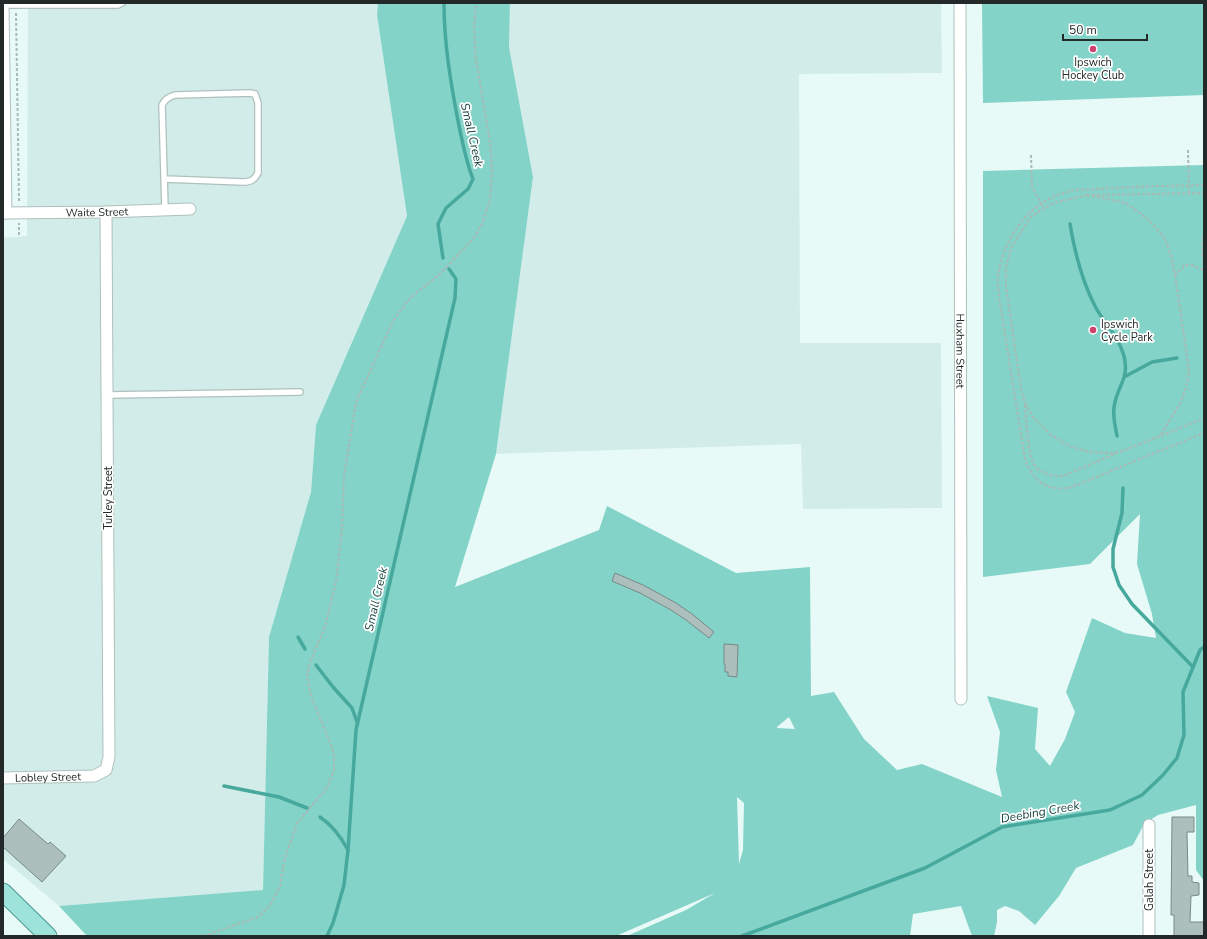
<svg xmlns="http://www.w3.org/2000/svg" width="1207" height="939" font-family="'Nunito Sans',sans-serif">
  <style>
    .built { fill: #d2ede9 }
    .green { fill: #84d3c8; fill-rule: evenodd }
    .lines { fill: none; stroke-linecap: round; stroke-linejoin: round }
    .stream { stroke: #47a99d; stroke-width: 3.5 }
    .building { fill: #adbfbc; stroke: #788986 }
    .service-casing { stroke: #afc0bd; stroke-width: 8 }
    .minor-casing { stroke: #afc0bd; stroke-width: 13 }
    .primary-casing { stroke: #47968c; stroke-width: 19 }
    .path { stroke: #a9b9b6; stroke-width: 2; stroke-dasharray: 3 2; stroke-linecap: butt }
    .service { stroke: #fff; stroke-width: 5.5 }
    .minor { stroke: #fff; stroke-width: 11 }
    .primary { stroke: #9de3da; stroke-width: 17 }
    .poi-dot { fill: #ce406e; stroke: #fff; stroke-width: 1.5 }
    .labels { text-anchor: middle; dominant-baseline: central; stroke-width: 3.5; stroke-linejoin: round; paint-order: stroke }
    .poi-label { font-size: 11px; fill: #222928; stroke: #fff }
    .street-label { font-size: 11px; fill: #222928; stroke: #fff }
    .water-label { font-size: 12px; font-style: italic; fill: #18453f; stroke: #fff }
  </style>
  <rect width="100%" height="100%" fill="#e7faf7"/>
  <g class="built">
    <polygon points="28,3 378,3 377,15 407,216 316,425 311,492 269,637 263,891 59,906 3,859 3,238 27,236"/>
    <polygon points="510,3 941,3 942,73 799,74 800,343 941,343 942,508 803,509 801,444 496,454 533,177 509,47"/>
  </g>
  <g class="green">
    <path d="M 378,3 L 510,3 L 509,47 L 533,177 L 496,454 L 455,587 L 599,530 L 607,506 L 736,573 L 810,567 L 811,696 L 834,692 L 864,739 L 897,770 L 922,764 L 1002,797 L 996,770 L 1000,732 L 987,696 L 1038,708 L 1035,749 L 1050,766 L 1065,739 L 1075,712 L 1066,692 L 1092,618 L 1125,633 L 1156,638 L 1152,614 L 1137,564 L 1140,514 L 1090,564 L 983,577 L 983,171 L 1204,165 L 1204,881 L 1196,870 L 1196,805 L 1158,815 L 1144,824 L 1133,845 L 1076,868 L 1059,896 L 1035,925 L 1019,911 L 1005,906 L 997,910 L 997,922 L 994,936 L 972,936 L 961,906 L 913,914 L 910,936 L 627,936 L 686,910 L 715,893 L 616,936 L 87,936 L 59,906 L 263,890 L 269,637 L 311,492 L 316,425 L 407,216 L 377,15 ZM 789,717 L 795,729 L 777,728 L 777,727 ZM 737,797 L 744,803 L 743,850 L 739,864 Z"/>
    <polygon points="982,3 1204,3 1204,95 983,103"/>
  </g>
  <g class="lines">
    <g class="stream">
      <path d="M 1070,224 C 1075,254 1082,282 1096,308 C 1105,324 1119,337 1124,356 C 1129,378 1120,382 1115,402 C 1112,413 1115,425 1117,436"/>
      <path d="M 443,258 L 438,224 L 446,208 L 468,189 L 473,179 C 466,162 463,144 459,126 C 451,85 444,44 444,3"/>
      <polyline points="1126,376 1152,362 1177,358"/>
      <polyline points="1123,488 1122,513 1113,549 1113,567 1119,585 1132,604 1193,667"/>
      <polyline points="298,637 305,649"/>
      <polyline points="316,665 333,687 352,708 357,722"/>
      <polyline points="224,786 279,797 307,808"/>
      <path d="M 320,817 C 332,825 341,837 348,850"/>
      <polyline points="327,936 333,923 344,885 348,850 356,730 455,298 456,279 449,269"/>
      <polyline points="742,936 925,868 1002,827 1110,810 1142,795 1163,775 1177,758 1184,735 1183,692 1200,650 1204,647"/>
    </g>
  </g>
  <g class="building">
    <polygon points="615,573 643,585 676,603 692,614 714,632 709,638 686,620 671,610 640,593 612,581"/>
    <polygon points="724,644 738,645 737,677 728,676 728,672 725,672 725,664 724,664"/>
    <polygon points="1172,817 1194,817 1194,832 1187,832 1188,876 1192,876 1192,882 1199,883 1199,895 1191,896 1190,922 1204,922 1204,936 1174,936 1174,915 1171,915"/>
    <polygon points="19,819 48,844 50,842 66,856 42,882 3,847 3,838"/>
  </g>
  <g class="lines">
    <defs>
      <g id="service">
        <polyline points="3,5 118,5 122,3"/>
        <path d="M 165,179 L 243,182 C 251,182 254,180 258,173 L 258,103 L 255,94 L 250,93 L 175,95 C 169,97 165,99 162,105 L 165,210"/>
        <polyline points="107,395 300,392"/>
      </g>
      <g id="minor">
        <polyline points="3,3 6,213"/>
        <path id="s1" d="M 960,3 L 961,699"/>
        <path id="s2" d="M 3,213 L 106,212 L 190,209"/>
        <path id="s3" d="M 3,778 L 94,776 L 106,770 L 109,757 L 106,212"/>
        <polyline points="1149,936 1149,825"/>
      </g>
      <polyline id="primary" points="3,892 48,936"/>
    </defs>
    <use href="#service" class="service-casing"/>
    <use href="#minor" class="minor-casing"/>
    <use href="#primary" class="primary-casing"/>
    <g class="path">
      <polyline points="16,13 19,202"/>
      <polyline points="1188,150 1189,194"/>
      <polyline points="1031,155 1032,187 1044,208"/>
      <path d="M 1204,185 C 1169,186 1133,186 1098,189 C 1089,190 1079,189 1071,191 C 1030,200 1004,236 998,276 C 997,284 999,294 1000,303 L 1025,460 C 1035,482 1044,490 1069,488 L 1204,433"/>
      <polygon points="1087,195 1126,203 1149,220 1165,239 1172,259 1175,275 1189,370 1187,384 1181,402 1160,436 1120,452 1111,453 1089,452 1069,446 1050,434 1033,417 1025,403 1021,389 1006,287 1006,267 1012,246 1030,218 1042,209 1054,203"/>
      <polyline points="1092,195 1204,193"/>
      <polyline points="1204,233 1202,245 1204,274"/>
      <polyline points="19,235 19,223"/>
      <polyline points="1175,275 1185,265 1192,265 1203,270"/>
      <path d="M 1025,405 C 1026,418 1028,458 1035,466 C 1042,474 1054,477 1063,476 L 1117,453"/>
      <polyline points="1161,436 1204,418"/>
      <polyline points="204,936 258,917 271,904 280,886 285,858 297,823 326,789 334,771 334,756 331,745 311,696 307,675 310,662 325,627 336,581 342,527 344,476 356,402 393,321 409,299 440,274 473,239 482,224 490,200 492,171 490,142 476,59 474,28 476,3"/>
    </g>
    <use href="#service" class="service"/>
    <use href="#minor" class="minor"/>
    <use href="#primary" class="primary"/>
  </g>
  <g class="poi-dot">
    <circle cx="1093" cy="49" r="4"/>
    <circle cx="1093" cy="330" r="4"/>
  </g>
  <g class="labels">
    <g class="poi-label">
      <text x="1093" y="62">Ipswich<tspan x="1093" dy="13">Hockey Club</tspan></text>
      <text x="1101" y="324" text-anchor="start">Ipswich<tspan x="1101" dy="13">Cycle Park</tspan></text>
    </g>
    <g class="street-label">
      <text stroke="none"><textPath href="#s2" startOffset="94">Waite Street</textPath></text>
      <text stroke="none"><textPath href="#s1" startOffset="348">Huxham Street</textPath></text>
      <text transform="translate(108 498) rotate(-90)">Turley Street</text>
      <text stroke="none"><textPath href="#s3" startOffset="45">Lobley Street</textPath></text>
      <text transform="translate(1149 880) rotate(-90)">Galah Street</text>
    </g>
    <g class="water-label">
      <text transform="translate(472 135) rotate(77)">Small Creek</text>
      <text transform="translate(376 599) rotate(-77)">Small Creek</text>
      <text transform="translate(1040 812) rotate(-10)">Deebing Creek</text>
    </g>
  </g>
  <rect width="1207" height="939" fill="none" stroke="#222928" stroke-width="8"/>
  <path d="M1063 34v6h84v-6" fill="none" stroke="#222928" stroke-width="2"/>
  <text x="1069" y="34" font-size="12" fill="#222928" stroke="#ffffff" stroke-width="3" paint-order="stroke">50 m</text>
</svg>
